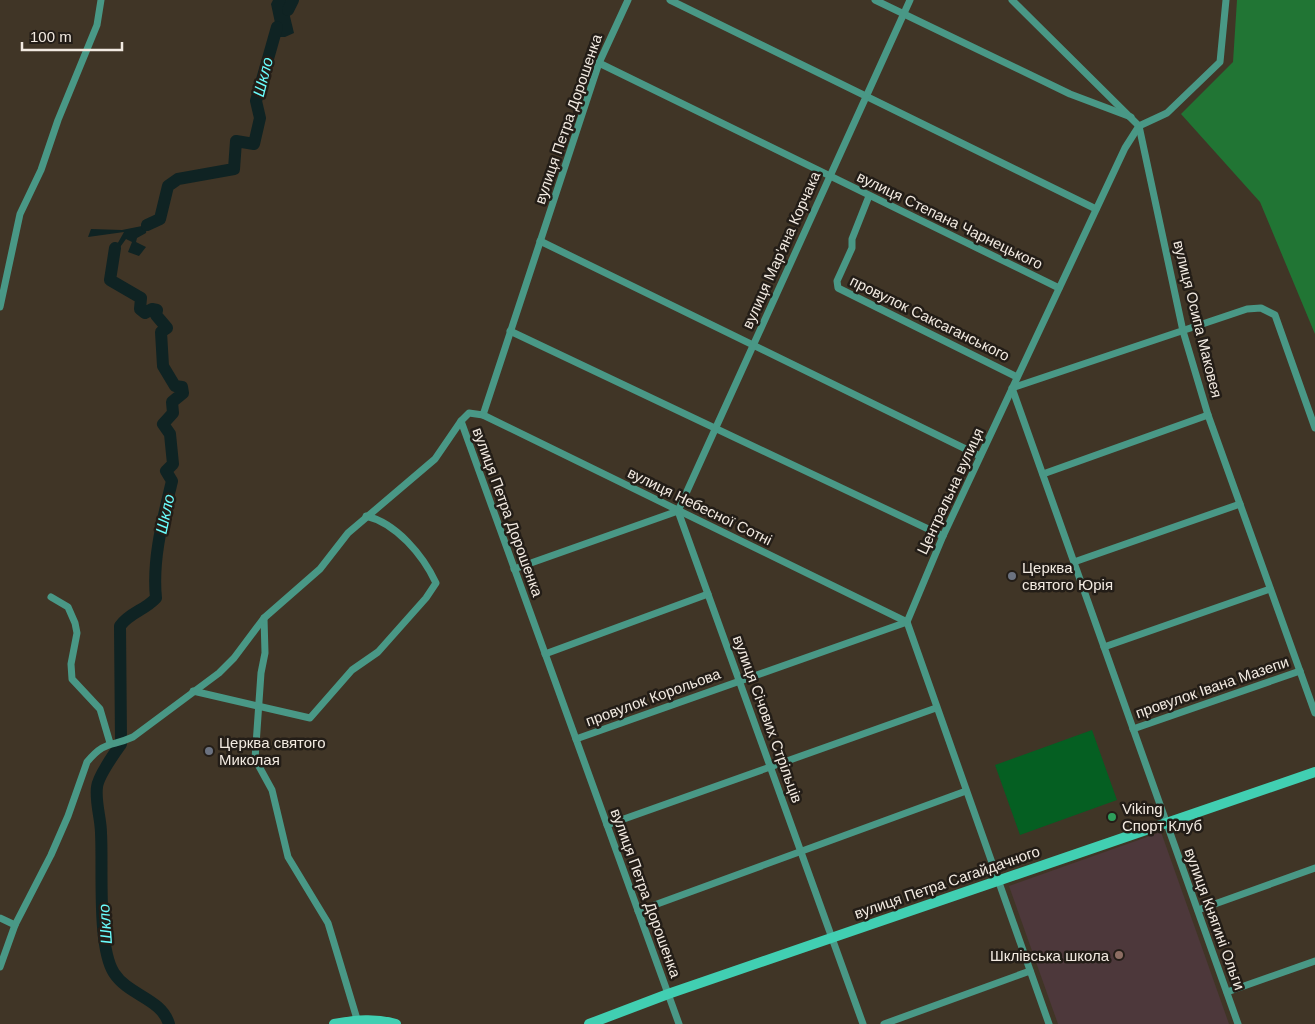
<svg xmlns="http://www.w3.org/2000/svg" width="1315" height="1024" font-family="Helvetica,sans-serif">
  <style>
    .education { fill: #4d383b }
    .green { fill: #055f22 }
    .forest { fill: #217534 }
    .water { fill: #0f2323 }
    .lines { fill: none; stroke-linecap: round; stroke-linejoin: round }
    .river { stroke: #0f2323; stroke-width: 12 }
    .street { stroke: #499886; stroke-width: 7 }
    .secondary { stroke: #41cfb2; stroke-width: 10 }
    .worship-dot { fill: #6b7280; stroke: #231d17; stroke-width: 2 }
    .leisure-dot { fill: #2e9e5b; stroke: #231d17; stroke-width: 2 }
    .education-dot { fill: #8d6e63; stroke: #231d17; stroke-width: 2 }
    .labels { text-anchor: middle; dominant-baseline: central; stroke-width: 5; stroke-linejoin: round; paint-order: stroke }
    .street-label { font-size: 15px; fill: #f2eae1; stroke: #231d17 }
    .poi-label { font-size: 15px; fill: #f2eae1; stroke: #231d17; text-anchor: start }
    .water-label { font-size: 16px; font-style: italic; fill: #6afdfd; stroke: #231d17 }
  </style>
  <rect width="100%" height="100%" fill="#403526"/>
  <polygon class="education" points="1161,832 1229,1024 1058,1024 1009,886"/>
  <polygon class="green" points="1092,730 1117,800 1020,835 995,765"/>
  <polygon class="forest" points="1237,0 1315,0 1315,334 1260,202 1181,114 1233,62"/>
  <g class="water">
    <polygon points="273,0 286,0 294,33 285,37 278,37 271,4"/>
    <polygon points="147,225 146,233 137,238 136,242 146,247 139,256 128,252 132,242 126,239 118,250 115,248 124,232 88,237 91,229 122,230"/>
  </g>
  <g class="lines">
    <g class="river">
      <polyline points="288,10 293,0"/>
      <polyline points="147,225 160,219 168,186 178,179 234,169 236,141 254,144 260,118 256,101 277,27"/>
      <path d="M 115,248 L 110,280 L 141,298 L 140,309 L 145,313 L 152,309 L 157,310 L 156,315 L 167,328 L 161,332 L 163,366 L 175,386 L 182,387 L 183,393 L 172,402 L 173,413 L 163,424 L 170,434 L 173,464 L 166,471 L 172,481 C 163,519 152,559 156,598 C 144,611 130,612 120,626 L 121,741"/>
      <path d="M 121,744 C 114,754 98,776 97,787 C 95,802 101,819 101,833 C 103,867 97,947 114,973 C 129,996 161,998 169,1024"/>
    </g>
    <g class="street">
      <polyline points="628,0 599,63 483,415 469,413 461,421 679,1024"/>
      <polyline points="670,0 1096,209"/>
      <polyline points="875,0 1070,94 1131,117"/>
      <polyline points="1012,0 1139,126 1183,331 1208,415 1315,713"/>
      <polyline points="599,63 1059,288"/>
      <polyline points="869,196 852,239 852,248 837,281 838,288 1017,377"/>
      <polyline points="540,241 980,456"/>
      <polyline points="0,307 20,214 41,170 58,120 97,25 101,0"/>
      <polyline points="510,331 943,536"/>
      <polyline points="483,415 907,622"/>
      <polyline points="1043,474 1208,415"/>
      <polyline points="678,511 910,0"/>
      <polyline points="678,511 863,1024"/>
      <polyline points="1074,562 1240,504"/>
      <polyline points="514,569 678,511"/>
      <polyline points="51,597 68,607 75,623 77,633 71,664 72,679 100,709 110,743"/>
      <polyline points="264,618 265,653 261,673 255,759 272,790 288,857 328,923 357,1019"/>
      <polyline points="1104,647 1270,589"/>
      <polyline points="545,654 708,594"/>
      <path d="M 193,691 L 310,718 L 352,670 L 378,652 L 426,598 L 436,583 C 423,555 396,523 366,516"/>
      <polyline points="1133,729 1300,671"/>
      <polyline points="576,739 907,622"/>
      <polyline points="607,825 936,708"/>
      <polyline points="1198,910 1315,868"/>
      <polyline points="638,911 966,791"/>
      <polyline points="0,918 15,925"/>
      <path d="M 0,967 L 15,925 L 51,855 L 68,816 L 87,762 C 105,740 111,747 133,737 L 219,673 L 234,658 L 264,618 L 320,569 L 348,533 L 435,459 L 461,421"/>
      <polyline points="1227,992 1315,961"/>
      <polyline points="884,1024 1030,971"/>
      <polyline points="1049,1024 907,622 943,536 1125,148 1139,126 1167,113 1220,62 1226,0"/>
      <polyline points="1238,1024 1012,388 1247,309 1261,308 1275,315 1315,428"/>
    </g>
    <g class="secondary">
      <path d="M 334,1024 C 356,1020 375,1018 396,1024"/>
      <polyline points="589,1024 668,994 1315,772"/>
    </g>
  </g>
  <g class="worship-dot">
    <circle cx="1012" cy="576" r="5"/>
    <circle cx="209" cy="751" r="5"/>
  </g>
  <circle class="leisure-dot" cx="1112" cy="817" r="5"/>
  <circle class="education-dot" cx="1119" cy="955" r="5"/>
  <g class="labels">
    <g class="street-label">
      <text transform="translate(568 119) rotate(-71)">вулиця Петра Дорошенка</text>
      <text transform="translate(950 220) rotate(26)">вулиця Степана Чарнецького</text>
      <text transform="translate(781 250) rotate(-66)">вулиця Мар'яна Корчака</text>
      <text transform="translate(930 318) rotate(26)">провулок Саксаганського</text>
      <text transform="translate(1198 319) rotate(76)">вулиця Осипа Маковея</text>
      <text transform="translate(950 491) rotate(-65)">Центральна вулиця</text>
      <text transform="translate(700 506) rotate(26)">вулиця Небесної Сотні</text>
      <text transform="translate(508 512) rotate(70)">вулиця Петра Дорошенка</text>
      <text transform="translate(1212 687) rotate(-19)">провулок Івана Мазепи</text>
      <text transform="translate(653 697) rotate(-20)">провулок Корольова</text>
      <text transform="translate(768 719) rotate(70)">вулиця Січових Стрільців</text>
      <text transform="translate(947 882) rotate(-19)">вулиця Петра Сагайдачного</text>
      <text transform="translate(646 893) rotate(70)">вулиця Петра Дорошенка</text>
      <text transform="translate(1215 919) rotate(70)">вулиця Княгині Ольги</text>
    </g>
    <g class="poi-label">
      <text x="1022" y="567">Церква<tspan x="1022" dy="17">святого Юрія</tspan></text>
      <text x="219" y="742">Церква святого<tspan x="219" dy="17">Миколая</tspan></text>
      <text x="1122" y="808">Viking<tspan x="1122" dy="17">Спорт Клуб</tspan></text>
      <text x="1109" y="955" text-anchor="end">Шклівська школа</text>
    </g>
    <g class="water-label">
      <text transform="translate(263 77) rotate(-76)">Шкло</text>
      <text transform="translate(165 514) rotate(-78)">Шкло</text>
      <text transform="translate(105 924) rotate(-94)">Шкло</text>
    </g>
  </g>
  <path d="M22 42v8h100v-8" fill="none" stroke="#f2eae1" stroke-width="2.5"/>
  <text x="30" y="42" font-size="15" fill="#f2eae1" stroke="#231d17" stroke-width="4" paint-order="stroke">100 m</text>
</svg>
